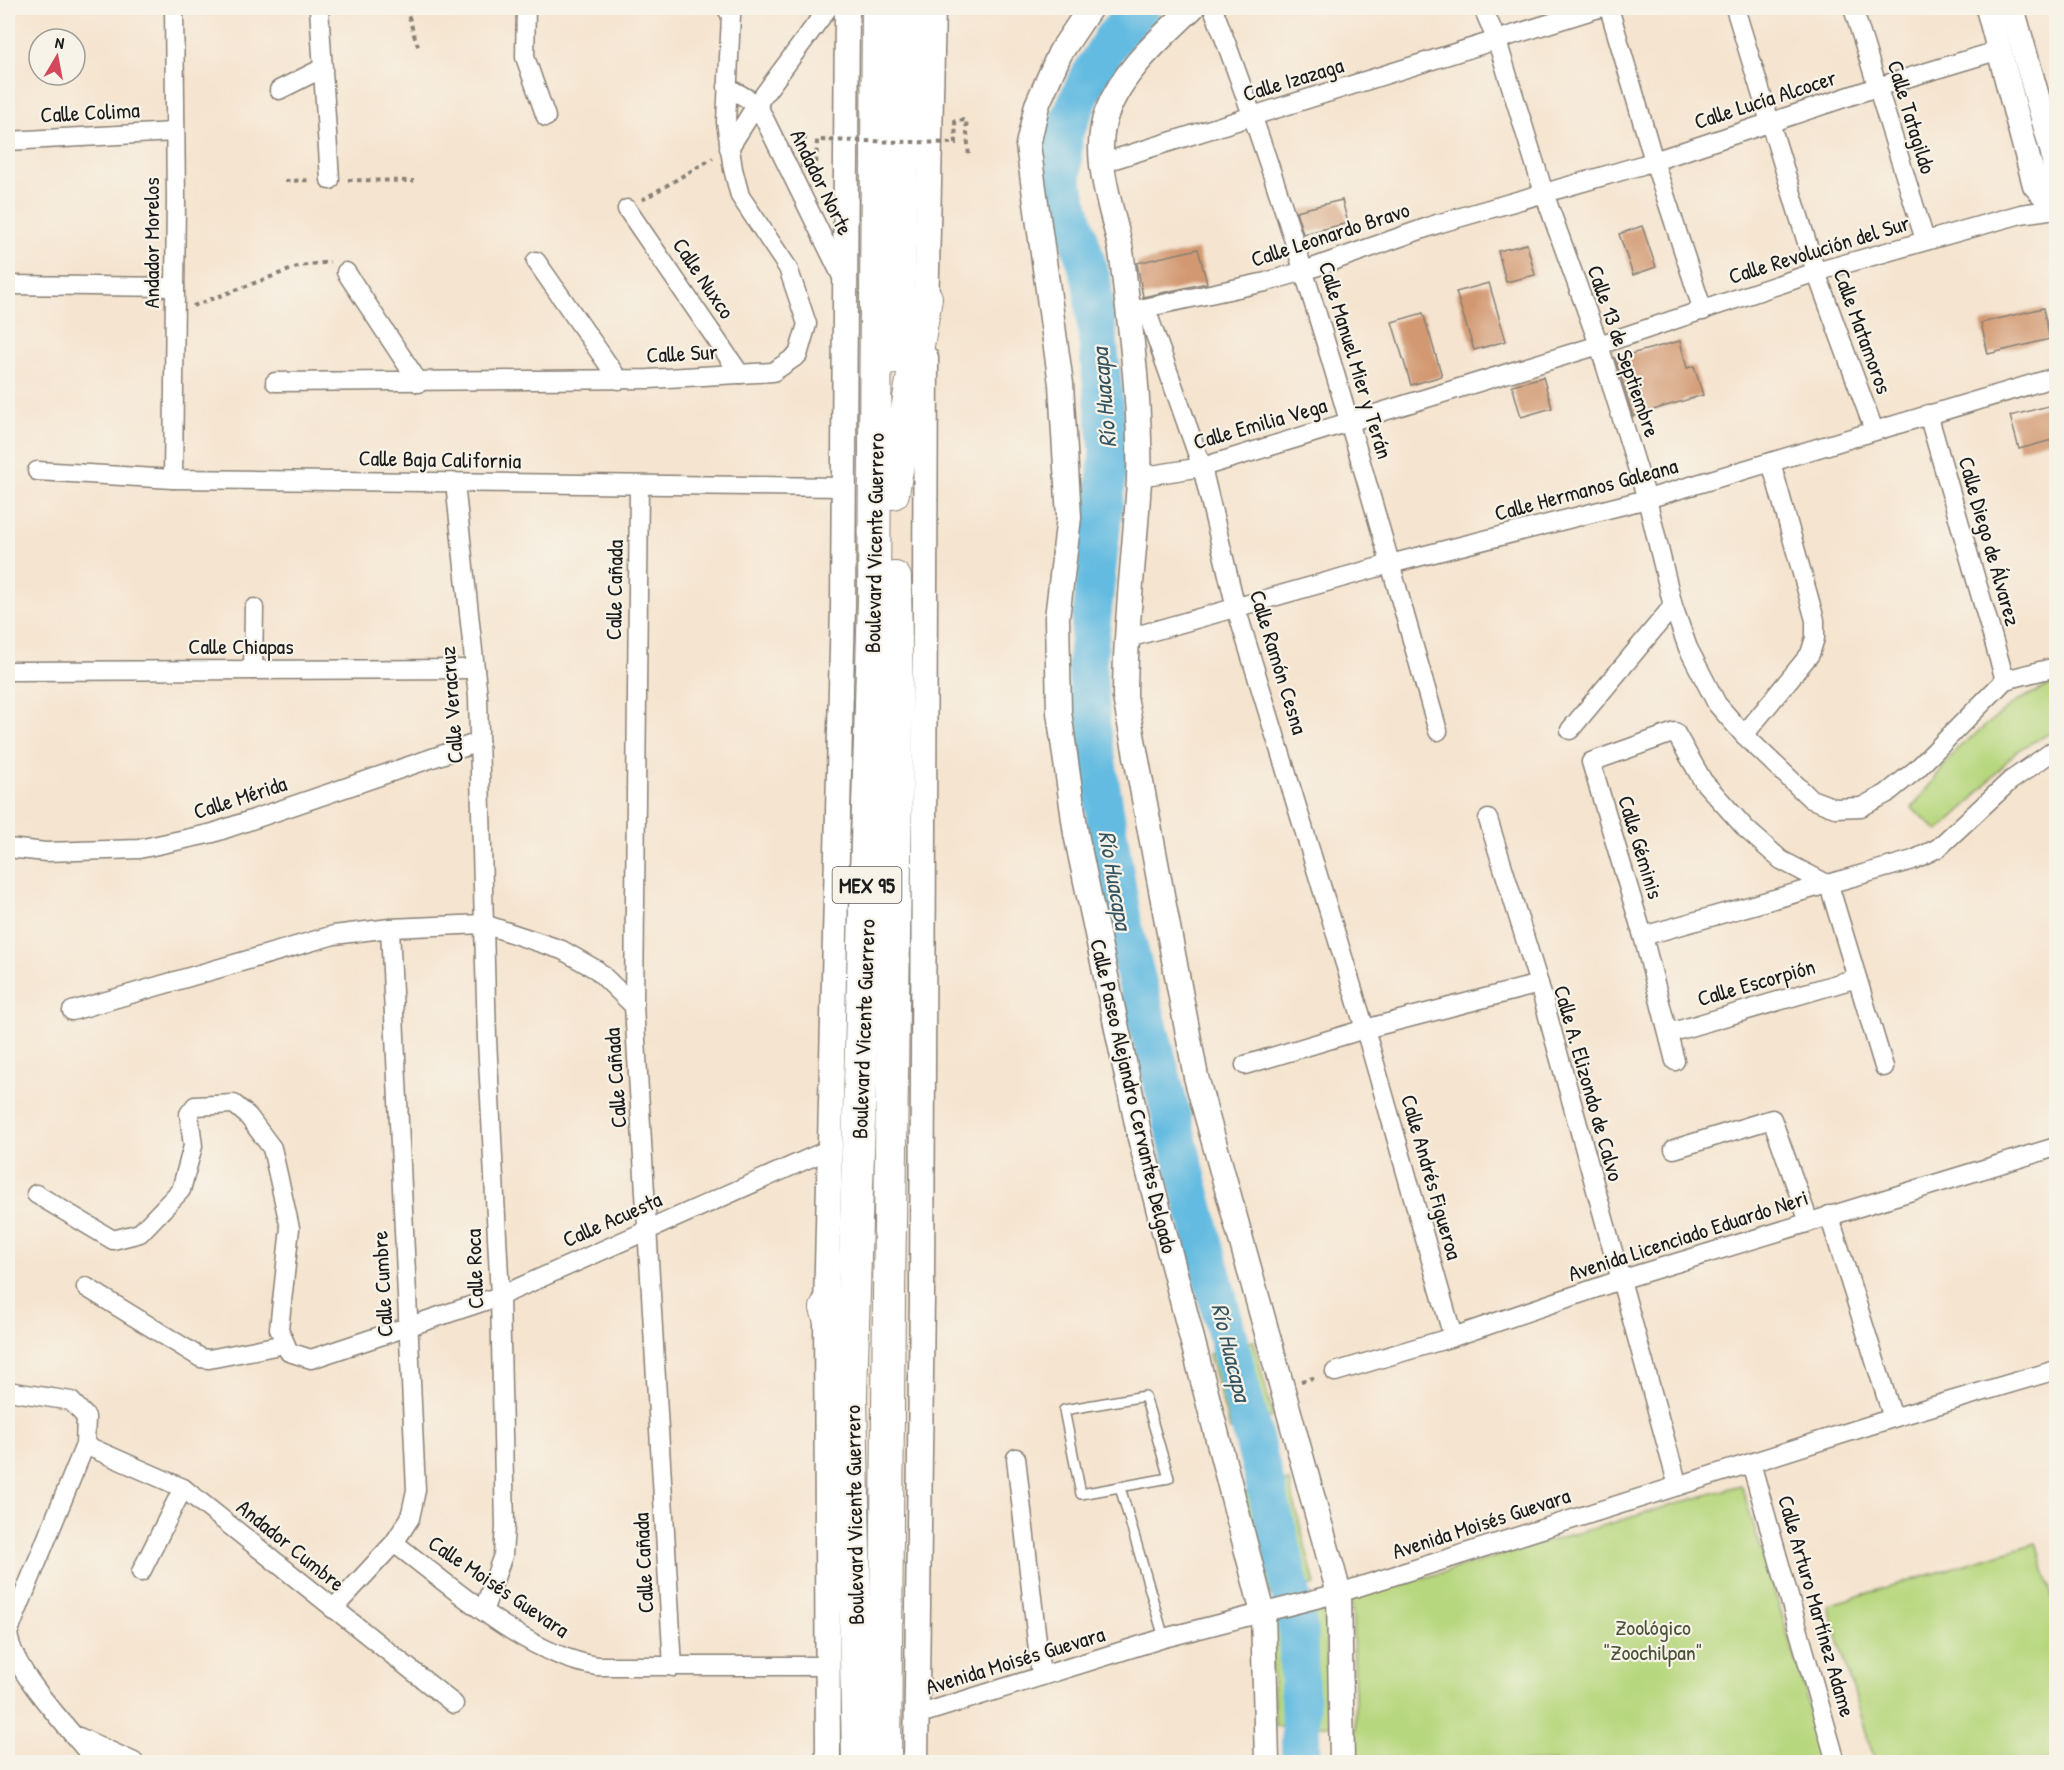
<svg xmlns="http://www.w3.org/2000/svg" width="2064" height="1770" font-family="'Patrick Hand',sans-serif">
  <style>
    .green { fill: #b7d77e; stroke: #6a7a4d; stroke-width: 1.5 }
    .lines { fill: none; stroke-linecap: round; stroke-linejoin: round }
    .river { stroke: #64bbe1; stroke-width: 39 }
    .building { fill: #d29871 }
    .lane-casing { stroke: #888076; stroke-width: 12 }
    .street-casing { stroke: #888076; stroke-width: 21 }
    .secondary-casing { stroke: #888076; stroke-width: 27 }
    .highway-casing { stroke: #888076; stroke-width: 34 }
    .path { stroke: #888076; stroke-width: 4; stroke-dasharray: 4.5 4.5; stroke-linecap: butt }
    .lane { stroke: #fff; stroke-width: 9 }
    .street { stroke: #fff; stroke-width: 18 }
    .secondary { stroke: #fff; stroke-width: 24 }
    .highway { stroke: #fff; stroke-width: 32 }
    .path-bridge { stroke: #888076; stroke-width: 4; stroke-dasharray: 4.5 4.5; stroke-linecap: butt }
    .labels { text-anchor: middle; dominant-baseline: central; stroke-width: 4.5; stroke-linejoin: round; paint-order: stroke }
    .shield { fill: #f7f3e8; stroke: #5e5c59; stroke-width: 1.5 }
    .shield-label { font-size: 21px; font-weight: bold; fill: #1c1c1c }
    .street-label { font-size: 22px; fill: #1c1c1c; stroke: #f7f3e8 }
    .park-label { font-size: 22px; fill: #4a5439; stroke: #f7f3e8 }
    .water-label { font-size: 24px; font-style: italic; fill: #355461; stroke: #f7f3e8 }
  </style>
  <rect width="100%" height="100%" fill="#f7f3e8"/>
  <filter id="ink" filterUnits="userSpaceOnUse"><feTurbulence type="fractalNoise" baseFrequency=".0167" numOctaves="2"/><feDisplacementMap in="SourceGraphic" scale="12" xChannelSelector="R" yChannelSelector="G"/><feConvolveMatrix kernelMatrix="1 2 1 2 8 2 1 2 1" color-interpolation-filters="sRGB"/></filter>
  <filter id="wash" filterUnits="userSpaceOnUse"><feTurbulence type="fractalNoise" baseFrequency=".008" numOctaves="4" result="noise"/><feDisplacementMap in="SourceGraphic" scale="24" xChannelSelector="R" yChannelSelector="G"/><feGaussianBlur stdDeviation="1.35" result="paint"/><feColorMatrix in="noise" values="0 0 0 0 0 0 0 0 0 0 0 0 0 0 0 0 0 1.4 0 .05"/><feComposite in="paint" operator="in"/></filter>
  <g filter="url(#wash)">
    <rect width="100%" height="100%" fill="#f5e4cf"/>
    <g class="green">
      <polygon points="2056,682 2056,730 2016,751 1970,802 1938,831 1912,808 1957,749 2015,702"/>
      <polygon points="1254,1341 1273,1417 1230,1430 1209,1354"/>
      <polygon points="1289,1481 1315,1585 1270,1596 1243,1493"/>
      <polygon points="1741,1485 1799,1670 1823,1762 1357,1762 1352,1599"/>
      <polygon points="2036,1543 2056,1610 2056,1762 1875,1762 1828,1605"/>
      <polygon points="1325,1609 1330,1726 1275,1726 1270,1624"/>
    </g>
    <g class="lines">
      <polyline class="river" points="1141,8 1113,38 1087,81 1063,134 1062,182 1092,282 1109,451 1087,664 1091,726 1123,927 1283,1554 1298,1629 1301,1762"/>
    </g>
    <g id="blocks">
      <g class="building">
        <polygon points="1342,200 1348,223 1303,234 1296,211"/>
        <polygon points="1642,226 1656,267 1633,275 1619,234"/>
        <polygon points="1527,244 1535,275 1506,282 1498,251"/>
        <polygon points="1198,249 1207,283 1143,297 1137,263"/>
        <polygon points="1489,283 1506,341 1474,350 1456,292"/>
        <polygon points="2043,308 2050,339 1988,354 1981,323"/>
        <polygon points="1423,313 1442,376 1411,385 1392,322"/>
        <polygon points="1680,341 1687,368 1694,366 1703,395 1633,416 1615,358"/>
        <polygon points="1543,377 1552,408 1521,417 1512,385"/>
        <polygon points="2056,404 2056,439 2019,449 2010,416"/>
      </g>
    </g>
  </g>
  <g filter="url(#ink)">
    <use href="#blocks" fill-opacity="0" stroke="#888076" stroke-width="1.5"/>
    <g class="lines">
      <defs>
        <g id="lane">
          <polygon points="1145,1396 1169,1478 1081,1494 1064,1410"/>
          <polyline points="1120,1487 1164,1638"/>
        </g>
        <g id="street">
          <polyline points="319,8 330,180"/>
          <polyline points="526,8 525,57 546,117"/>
          <path d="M 1213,8 C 1303,244 1368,488 1438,731"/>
          <polyline points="1483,8 1497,41 1544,193 1599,345 1647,499 1673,606 1688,648 1717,704 1744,735 1811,799 1835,808 1861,807 1886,794 1917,769 2005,680 2056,667"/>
          <polyline points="1609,8 1654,161 1703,311"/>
          <polyline points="1735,8 1816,272 1874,430"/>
          <polyline points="1853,8 1925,240"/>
          <polyline points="727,87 757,104 843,279"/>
          <polyline points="279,90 323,68"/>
          <polyline points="8,141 174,132"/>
          <polyline points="729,148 757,104 828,8"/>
          <polyline points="1102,163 1599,8"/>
          <polyline points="627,209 740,374"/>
          <polyline points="536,261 619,380"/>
          <polyline points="346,272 419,383"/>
          <polyline points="8,285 175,287"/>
          <polyline points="1146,309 1202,467 1236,608 1365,1029 1453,1337"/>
          <polyline points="1135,310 1266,282 1304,271 1437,224 1642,165 1877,87 2000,50"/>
          <polyline points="275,382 649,379 773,372 798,355 807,324 788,268 740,196 733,169 726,122 731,15 726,8"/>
          <polyline points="1928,414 2005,680"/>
          <polyline points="37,471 173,479 844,487"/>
          <polyline points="1139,477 1202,467 1232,458 1599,345 1816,272 2021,214 2056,209"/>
          <polyline points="173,479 176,200 174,8"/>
          <polyline points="455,483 478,697 487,1039 500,1296 505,1527 503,1555 484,1609"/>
          <polyline points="639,485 634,1006 673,1667"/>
          <polyline points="1125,639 1390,564 1647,499 2056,377"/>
          <polyline points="253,670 254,608"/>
          <polyline points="8,671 475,669"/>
          <polyline points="1570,730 1673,606"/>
          <polyline points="1744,735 1810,654 1815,638 1815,620 1771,462"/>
          <polyline points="1488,819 1539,984 1678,1486"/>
          <polyline points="8,848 46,852 139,849 213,833 479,742"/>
          <polyline points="1829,885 1884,1067"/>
          <polyline points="1643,936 1913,860 1938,848 2010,781 2056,749"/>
          <polyline points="72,1011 334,935 390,928 484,924 562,950 597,970 634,1006"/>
          <polyline points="1669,1033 1857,978"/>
          <polyline points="1675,1061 1643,936 1591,762 1675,732 1703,781 1746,829 1781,860 1829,885"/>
          <polyline points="1245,1065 1365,1029 1539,984"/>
          <polyline points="1674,1149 1772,1119 1809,1222"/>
          <polyline points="36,1194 113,1240 140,1233 181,1190 193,1146 189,1114 195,1106 234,1104 248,1116 272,1148 290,1228 279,1329 289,1352 311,1359 500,1296 832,1148"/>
          <polyline points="1829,1215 1893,1418"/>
          <polyline points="86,1287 201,1358 209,1359 285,1344"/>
          <polyline points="1335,1372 1453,1337 1620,1280 2056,1147"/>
          <path d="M 8,1391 L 71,1401 L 86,1417 L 85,1445 L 8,1633 C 12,1672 71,1730 96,1762"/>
          <polyline points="85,1445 183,1488 454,1704"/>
          <polyline points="1016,1458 1041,1676"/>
          <polyline points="1751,1463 1836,1762"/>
          <path d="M 394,1543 C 452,1586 525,1655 597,1666 L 828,1666"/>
          <polyline points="141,1572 183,1488"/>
          <polyline points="333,1609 394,1543 410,1518 416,1490 390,928"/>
          <polyline points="917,1715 1164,1638 1339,1593 1893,1418 2056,1370"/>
          <polyline points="79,1737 134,1762"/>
        </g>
        <g id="secondary">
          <polyline points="1090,8 1060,53 1037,105 1028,145 1061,384 1069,517 1057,618 1059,712 1076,834 1140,1138 1263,1613 1267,1762"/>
          <path d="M 1192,8 C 1161,38 1123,70 1107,112 C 1091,154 1111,204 1120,246 C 1124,266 1125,288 1128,308 C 1135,365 1141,424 1139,480 C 1135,553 1125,624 1125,697 L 1196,1077 L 1339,1593 L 1342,1762"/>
          <polyline points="1988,8 2035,185 2056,208"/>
          <polyline points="2012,8 2053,153 2056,181"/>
          <polyline points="926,314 933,8"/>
          <polyline points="828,1762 826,1308 843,606 847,8"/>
          <polyline points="916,1762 922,1297 926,358"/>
        </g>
        <g id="highway">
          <polyline points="897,358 906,8"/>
          <polyline points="893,493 926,298"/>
          <polyline points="826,1308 844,1368"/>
          <polyline points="858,1762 851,1395 874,599 878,8"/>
          <polyline points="885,1762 889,1295 897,717 895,578"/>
        </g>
      </defs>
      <use href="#lane" class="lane-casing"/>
      <use href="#street" class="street-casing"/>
      <use href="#secondary" class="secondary-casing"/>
      <use href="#highway" class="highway-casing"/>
      <g class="path">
        <path d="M 405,8 C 412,21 412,35 420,49"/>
        <polyline points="794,136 805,136"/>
        <polyline points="348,180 414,181"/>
        <polyline points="285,181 311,180"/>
        <polyline points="642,200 713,158"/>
        <polyline points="193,306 300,266 330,262"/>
        <polyline points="1301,1381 1317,1377"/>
      </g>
      <use href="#lane" class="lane"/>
      <use href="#street" class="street"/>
      <use href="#secondary" class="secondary"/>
      <use href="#highway" class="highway"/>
      <polyline class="path-bridge" points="805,136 802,169 816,170 817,140 956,143 955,121 966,120 969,158"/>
    </g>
  </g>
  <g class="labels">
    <rect class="shield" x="832.5" y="867" width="69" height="36" rx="4.5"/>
    <g class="shield-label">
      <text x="867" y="885">MEX 95</text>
    </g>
    <g class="street-label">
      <text transform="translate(1293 79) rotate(-17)">Calle Izazaga</text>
      <text transform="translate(1765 99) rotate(-18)">Calle Lucía Alcocer</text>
      <text transform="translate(90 112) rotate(-3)">Calle Colima</text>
      <text transform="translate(1912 117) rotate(73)">Calle Tatagildo</text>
      <text transform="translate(822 182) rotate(64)">Andador Norte</text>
      <text transform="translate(1330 234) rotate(-18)">Calle Leonardo Bravo</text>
      <text transform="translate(151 243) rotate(-90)">Andador Morelos</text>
      <text transform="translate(1819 249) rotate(-17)">Calle Revolución del Sur</text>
      <text transform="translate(704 278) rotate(56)">Calle Nuxco</text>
      <text transform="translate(1863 331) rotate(70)">Calle Matamoros</text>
      <text transform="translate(1624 351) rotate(71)">Calle 13 de Septiembre</text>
      <text transform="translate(682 353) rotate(-3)">Calle Sur</text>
      <text transform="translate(1356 360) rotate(73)">Calle Manuel Mier y Terán</text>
      <text transform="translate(1260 423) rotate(-16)">Calle Emilia Vega</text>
      <text transform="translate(440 459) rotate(1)">Calle Baja California</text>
      <text transform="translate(1586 489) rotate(-15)">Calle Hermanos Galeana</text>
      <text transform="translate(1990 541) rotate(74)">Calle Diego de Álvarez</text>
      <text transform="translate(874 543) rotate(-89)">Boulevard Vicente Guerrero</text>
      <text transform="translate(614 590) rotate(-89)">Calle Cañada</text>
      <text x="241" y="646">Calle Chiapas</text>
      <text transform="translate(1279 662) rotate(73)">Calle Ramón Cesna</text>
      <text transform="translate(451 705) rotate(-94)">Calle Veracruz</text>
      <text transform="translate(240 797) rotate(-18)">Calle Mérida</text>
      <text transform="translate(1641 847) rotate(73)">Calle Géminis</text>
      <text transform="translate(1756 982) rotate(-16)">Calle Escorpión</text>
      <text transform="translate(863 1029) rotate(-88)">Boulevard Vicente Guerrero</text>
      <text transform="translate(615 1078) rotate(-94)">Calle Cañada</text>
      <text transform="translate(1589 1083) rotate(74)">Calle A. Elizondo de Calvo</text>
      <text transform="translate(1134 1096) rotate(77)">Calle Paseo Alejandro Cervantes Delgado</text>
      <text transform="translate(1432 1177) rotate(74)">Calle Andrés Figueroa</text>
      <text transform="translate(612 1219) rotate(-24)">Calle Acuesta</text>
      <text transform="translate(1688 1235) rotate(-18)">Avenida Licenciado Eduardo Neri</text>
      <text transform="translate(474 1269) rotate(-92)">Calle Roca</text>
      <text transform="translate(382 1284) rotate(-93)">Calle Cumbre</text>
      <text transform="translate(854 1515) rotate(-91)">Boulevard Vicente Guerrero</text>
      <text transform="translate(1481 1523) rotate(-18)">Avenida Moisés Guevara</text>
      <text transform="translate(291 1545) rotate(39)">Andador Cumbre</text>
      <text transform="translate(643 1563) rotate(-93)">Calle Cañada</text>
      <text transform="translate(499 1586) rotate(34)">Calle Moisés Guevara</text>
      <text transform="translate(1817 1606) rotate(74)">Calle Arturo Martínez Adame</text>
      <text transform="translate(1015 1660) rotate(-17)">Avenida Moisés Guevara</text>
    </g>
    <g class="park-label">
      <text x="1653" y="1627">Zoológico<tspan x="1653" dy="25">"Zoochilpan"</tspan></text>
    </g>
    <g class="water-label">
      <text transform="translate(1103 398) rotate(-95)">Río Huacapa</text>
      <text transform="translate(1116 880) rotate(80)">Río Huacapa</text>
      <text transform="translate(1232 1352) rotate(76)">Río Huacapa</text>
    </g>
  </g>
  <rect width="2064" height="1770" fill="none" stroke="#f7f3e8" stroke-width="30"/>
  <g transform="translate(57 57) rotate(10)"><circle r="28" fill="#f7f3e8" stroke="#9f9d96" stroke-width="1.5"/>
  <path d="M0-4.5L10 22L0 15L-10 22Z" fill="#d1495b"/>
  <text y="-9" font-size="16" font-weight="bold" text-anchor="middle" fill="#1c1c1c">N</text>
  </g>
</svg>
